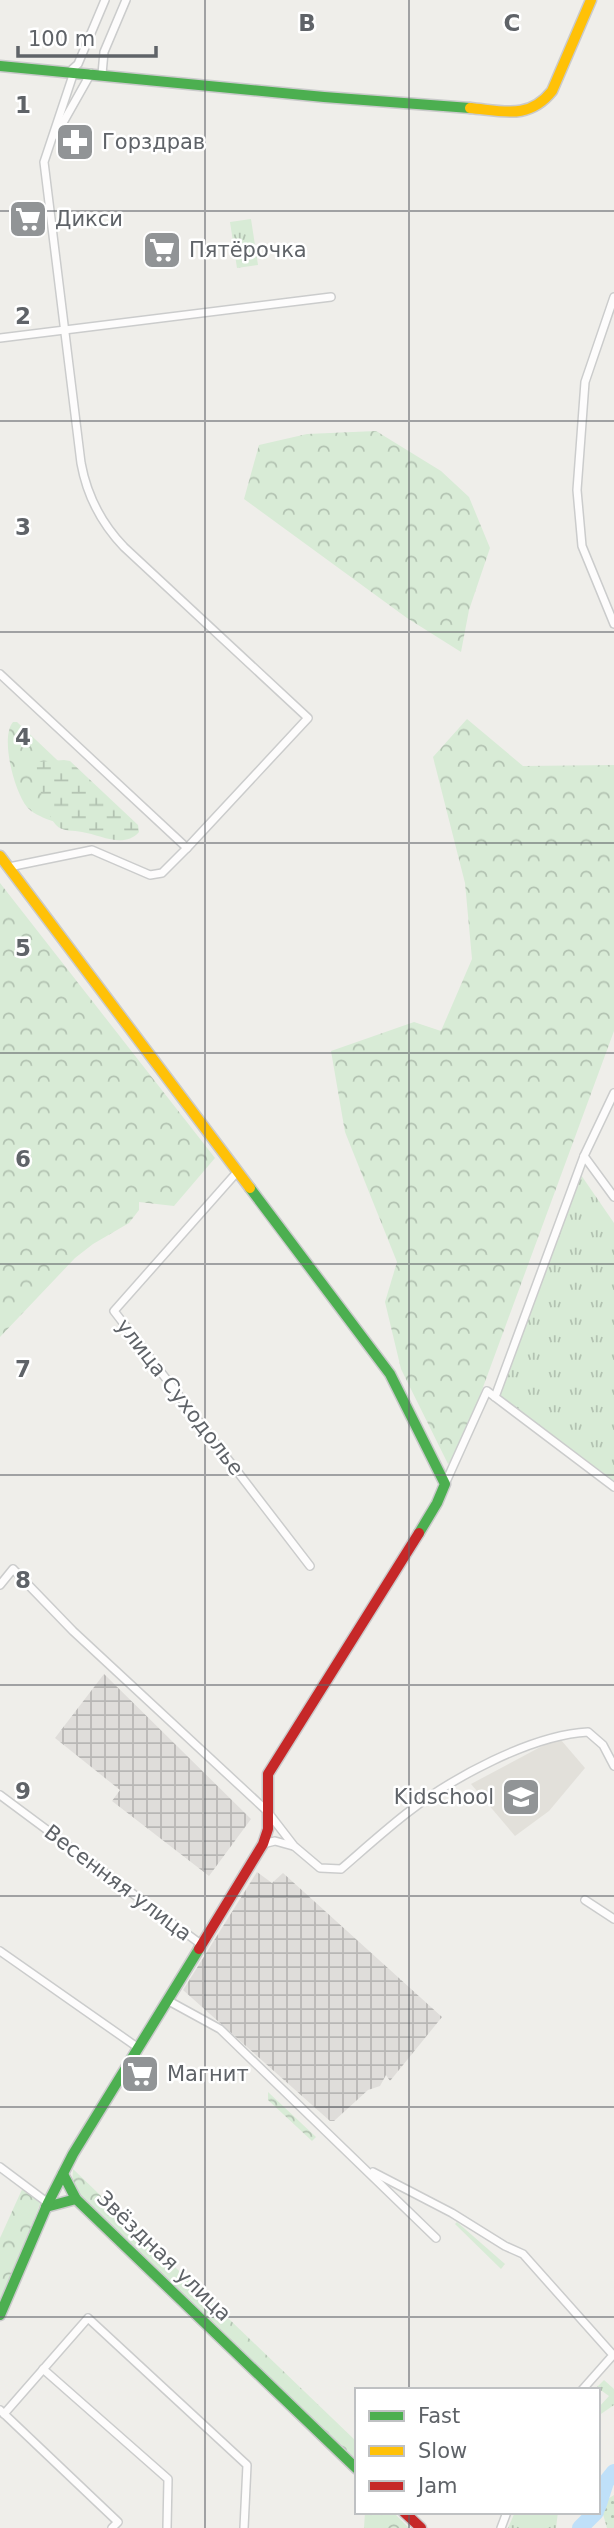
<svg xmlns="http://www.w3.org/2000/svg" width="614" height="2528" font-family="'DejaVu Sans',sans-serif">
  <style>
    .industrial { fill: url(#industrial-grid) }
    .education { fill: #e2e0da }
    .grass { fill: url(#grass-tufts) }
    .forest { fill: url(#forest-crowns) }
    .wetland { fill: url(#wetland-marsh) }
    .garden { fill: url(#garden-dots) }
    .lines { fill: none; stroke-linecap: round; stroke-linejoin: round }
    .river { stroke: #bfe0f9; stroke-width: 16 }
    .street-casing { stroke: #cbcccc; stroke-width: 10 }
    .fast-casing { stroke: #cacacb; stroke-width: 13 }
    .slow-casing { stroke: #cacacb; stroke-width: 13 }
    .jam-casing { stroke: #cacacb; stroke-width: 13 }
    .street { stroke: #fdfcfc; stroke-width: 7 }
    .fast { stroke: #4caf50; stroke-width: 10 }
    .slow { stroke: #ffc107; stroke-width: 10 }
    .jam { stroke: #c62828; stroke-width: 10 }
    .grid { fill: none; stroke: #5f6368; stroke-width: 2; stroke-opacity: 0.55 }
    .labels { text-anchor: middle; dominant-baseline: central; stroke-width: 5; stroke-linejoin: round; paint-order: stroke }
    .poi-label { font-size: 21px; fill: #5f6368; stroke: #fff; text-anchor: start }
    .street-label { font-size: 21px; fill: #5f6368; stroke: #fff }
    .grid-label { font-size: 23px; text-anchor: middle; font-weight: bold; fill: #5f6368; stroke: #fff; stroke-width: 5; stroke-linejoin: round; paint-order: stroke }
  </style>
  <defs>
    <pattern id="industrial-grid" width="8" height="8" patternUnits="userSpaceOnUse" patternTransform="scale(1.75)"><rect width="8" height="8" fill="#dfddda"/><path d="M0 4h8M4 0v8" fill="none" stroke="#b8b7b5"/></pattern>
    <pattern id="grass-tufts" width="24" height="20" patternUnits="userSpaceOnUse" patternTransform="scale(1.75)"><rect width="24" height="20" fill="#d8ebd6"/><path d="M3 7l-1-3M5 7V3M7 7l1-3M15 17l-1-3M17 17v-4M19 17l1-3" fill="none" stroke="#b2c2b1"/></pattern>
    <pattern id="forest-crowns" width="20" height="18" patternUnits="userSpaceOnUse" patternTransform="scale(1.75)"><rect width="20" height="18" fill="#d8ebd6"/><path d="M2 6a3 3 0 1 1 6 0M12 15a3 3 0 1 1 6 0" fill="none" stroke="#b2c2b1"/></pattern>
    <pattern id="wetland-marsh" width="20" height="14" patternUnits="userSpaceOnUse" patternTransform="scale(1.75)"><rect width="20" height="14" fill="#d8ebd6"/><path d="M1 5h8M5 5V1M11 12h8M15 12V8" fill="none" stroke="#b2c2b1"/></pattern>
    <pattern id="garden-dots" width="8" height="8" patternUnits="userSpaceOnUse" patternTransform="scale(1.75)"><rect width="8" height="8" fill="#d8ebd6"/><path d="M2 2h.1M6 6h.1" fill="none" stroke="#b2c2b1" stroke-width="1.8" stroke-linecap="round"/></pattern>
  </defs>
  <rect width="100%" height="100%" fill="#efeeea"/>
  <g class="industrial">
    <polygon points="104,1674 251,1819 209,1876 112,1801 120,1790 55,1738"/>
    <polygon points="257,1872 272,1883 283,1873 442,2017 390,2081 386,2075 380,2086 368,2090 334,2121 330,2121 183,1990"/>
  </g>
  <polygon class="education" points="561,1740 585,1768 549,1811 515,1836 471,1784 546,1744"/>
  <g class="grass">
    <polygon points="251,219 258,265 237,268 230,222"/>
    <polygon points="581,1175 614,1223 614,1481 498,1395"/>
    <polygon points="604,2380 614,2389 614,2405 598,2416 598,2408 609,2396 602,2391 594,2390"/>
    <polygon points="515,2512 558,2512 556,2528 508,2528"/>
  </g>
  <g class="forest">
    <polygon points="376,431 441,471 469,497 490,548 469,610 461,652 407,618 244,499 259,445 307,434"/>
    <polygon points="467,719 523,766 614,765 614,1031 457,1458 448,1464 401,1369 385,1302 397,1262 345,1132 331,1051 414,1022 441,1031 472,959 465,883 433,757"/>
    <path d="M 13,722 L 17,722 L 111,811 C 101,815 87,826 77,826 C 64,826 35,817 27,807 C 14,791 0,737 13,722 Z"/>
    <polygon points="0,883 215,1158 174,1206 139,1202 139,1210 129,1223 93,1244 75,1258 0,1337"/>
    <polygon points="268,2092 316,2137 312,2141 268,2100"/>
    <polygon points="73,2169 357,2442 357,2460 72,2188"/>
    <polygon points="24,2185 42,2199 0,2305 0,2238"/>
    <polygon points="457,2222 505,2264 501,2269 455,2224"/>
    <polygon points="365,2512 393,2512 409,2528 364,2528"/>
  </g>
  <path class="wetland" d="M 64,760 L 70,761 L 138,825 L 139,832 C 124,849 101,835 82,832 C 74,830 62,832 56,825 C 45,812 35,778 37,762 Z"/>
  <polygon class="garden" points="614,2495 614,2528 607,2528 600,2504"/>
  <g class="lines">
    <g class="river">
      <polyline points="598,2507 606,2482 614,2472"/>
      <polyline points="580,2528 596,2512"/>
    </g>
    <defs>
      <g id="street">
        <polyline points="69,72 78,64 105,0"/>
        <polyline points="102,74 104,52 126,0"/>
        <polyline points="56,135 91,73"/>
        <polyline points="614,297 585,382 577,490 582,546 614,624"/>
        <polyline points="0,338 331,297"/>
        <polyline points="0,674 187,848"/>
        <path d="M 9,867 L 92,850 L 150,875 L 162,873 L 187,848 L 308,718 L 124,547 C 101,523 87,496 81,463 L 44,162 L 74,72"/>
        <polyline points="584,1156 614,1197"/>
        <polyline points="238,1171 114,1311 310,1566"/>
        <polyline points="495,1397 584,1156 614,1093"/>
        <polyline points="445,1484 487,1391 614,1487"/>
        <path d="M 0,1585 L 13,1569 L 73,1631 L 267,1811 L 294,1846 L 320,1868 L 341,1869 C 363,1850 384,1831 407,1813 C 452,1778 531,1735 588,1732 L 603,1745 L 614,1766"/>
        <polyline points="0,1795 202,1945"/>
        <polyline points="263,1844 275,1841 293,1846"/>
        <polyline points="585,1900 614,1919"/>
        <polyline points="0,1951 137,2047"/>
        <polyline points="167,2000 220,2029 436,2238"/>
        <polyline points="0,2167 48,2203"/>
        <polyline points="373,2172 452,2213 505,2246 523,2254 613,2355 582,2390"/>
        <polyline points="43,2369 168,2479 167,2528"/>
        <polyline points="0,2410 118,2522 112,2528"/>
        <polyline points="4,2414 88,2318 247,2465 244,2528"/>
        <polyline points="501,2528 507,2512"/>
      </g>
      <g id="fast">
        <polyline points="0,66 324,97 470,108"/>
        <polyline points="250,1188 390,1374 445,1484 437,1503 419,1533"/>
        <polyline points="63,2174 76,2199 357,2469"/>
        <polyline points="46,2207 76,2199"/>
        <polyline points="0,2315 48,2203 73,2154 199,1949"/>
      </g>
      <g id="slow">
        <path d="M 470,108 C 503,111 529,120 552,91 L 591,0"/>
        <polyline points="0,856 250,1188"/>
      </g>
      <g id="jam">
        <polyline points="199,1949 263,1844 268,1829 268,1774 419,1533"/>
        <polyline points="404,2512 421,2528"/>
      </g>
    </defs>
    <use href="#street" class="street-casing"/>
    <use href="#fast" class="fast-casing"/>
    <use href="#slow" class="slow-casing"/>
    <use href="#jam" class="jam-casing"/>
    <use href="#street" class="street"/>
    <use href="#fast" class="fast"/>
    <use href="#slow" class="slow"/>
    <use href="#jam" class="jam"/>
  </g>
  <path class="grid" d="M 205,0 L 205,2528M 409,0 L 409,2390M 0,211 L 614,211M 0,421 L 614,421M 0,632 L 614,632M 0,843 L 614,843M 0,1053 L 614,1053M 0,1264 L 614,1264M 0,1475 L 614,1475M 0,1685 L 614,1685M 0,1896 L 614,1896M 0,2107 L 614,2107M 0,2317 L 614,2317M 409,2512 L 409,2528"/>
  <defs>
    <symbol id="pharmacy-square" viewBox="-11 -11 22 22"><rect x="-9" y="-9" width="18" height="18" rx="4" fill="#919496" stroke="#fff"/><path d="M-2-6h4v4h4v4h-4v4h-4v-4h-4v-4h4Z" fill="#fff"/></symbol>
    <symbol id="supermarket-square" viewBox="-11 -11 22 22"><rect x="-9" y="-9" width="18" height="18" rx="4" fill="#919496" stroke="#fff"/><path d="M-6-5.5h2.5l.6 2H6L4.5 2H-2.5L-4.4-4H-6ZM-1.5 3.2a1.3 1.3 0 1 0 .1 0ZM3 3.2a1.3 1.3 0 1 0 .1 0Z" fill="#fff"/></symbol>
    <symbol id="school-square" viewBox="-11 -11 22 22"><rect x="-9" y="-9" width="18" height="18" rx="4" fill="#919496" stroke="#fff"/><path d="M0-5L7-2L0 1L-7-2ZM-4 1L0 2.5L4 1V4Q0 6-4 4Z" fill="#fff"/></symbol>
  </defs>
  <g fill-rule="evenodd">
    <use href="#pharmacy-square" x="53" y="120" width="44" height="44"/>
    <use href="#supermarket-square" x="6" y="197" width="44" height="44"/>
    <use href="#supermarket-square" x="140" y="228" width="44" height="44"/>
    <use href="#school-square" x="499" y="1775" width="44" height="44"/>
    <use href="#supermarket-square" x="118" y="2052" width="44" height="44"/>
  </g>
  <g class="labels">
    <g class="poi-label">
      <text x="102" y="142">Горздрав</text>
      <text x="55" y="219">Дикси</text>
      <text x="189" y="250">Пятёрочка</text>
      <text x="494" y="1797" text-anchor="end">Kidschool</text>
      <text x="167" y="2074">Магнит</text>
    </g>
    <g class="street-label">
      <text transform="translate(180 1397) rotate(52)">улица Суходолье</text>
      <text transform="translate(118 1883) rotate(37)">Весенняя улица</text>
      <text transform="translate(164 2256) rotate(44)">Звёздная улица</text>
    </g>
  </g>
  <g class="grid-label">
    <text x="307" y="31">B</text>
    <text x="512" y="31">C</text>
    <text x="23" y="113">1</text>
    <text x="23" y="324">2</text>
    <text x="23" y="535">3</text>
    <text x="23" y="745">4</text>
    <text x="23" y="956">5</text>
    <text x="23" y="1167">6</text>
    <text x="23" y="1377">7</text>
    <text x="23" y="1588">8</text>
    <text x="23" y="1799">9</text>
  </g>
  <rect x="355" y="2388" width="245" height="126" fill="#ffffff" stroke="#bfc1c3" stroke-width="2"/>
  <rect x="369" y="2411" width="35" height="10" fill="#4caf50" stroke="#bfc1c3" stroke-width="2"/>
  <text x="418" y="2423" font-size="21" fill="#5f6368">Fast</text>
  <rect x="369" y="2446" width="35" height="10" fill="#ffc107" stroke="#bfc1c3" stroke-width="2"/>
  <text x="418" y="2458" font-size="21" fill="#5f6368">Slow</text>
  <rect x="369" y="2481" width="35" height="10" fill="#c62828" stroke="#bfc1c3" stroke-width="2"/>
  <text x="418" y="2493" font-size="21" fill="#5f6368">Jam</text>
  <path d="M18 46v10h138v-10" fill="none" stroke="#5f6368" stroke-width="3.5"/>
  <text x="28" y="46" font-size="21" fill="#5f6368" stroke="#ffffff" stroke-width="5" paint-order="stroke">100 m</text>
</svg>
